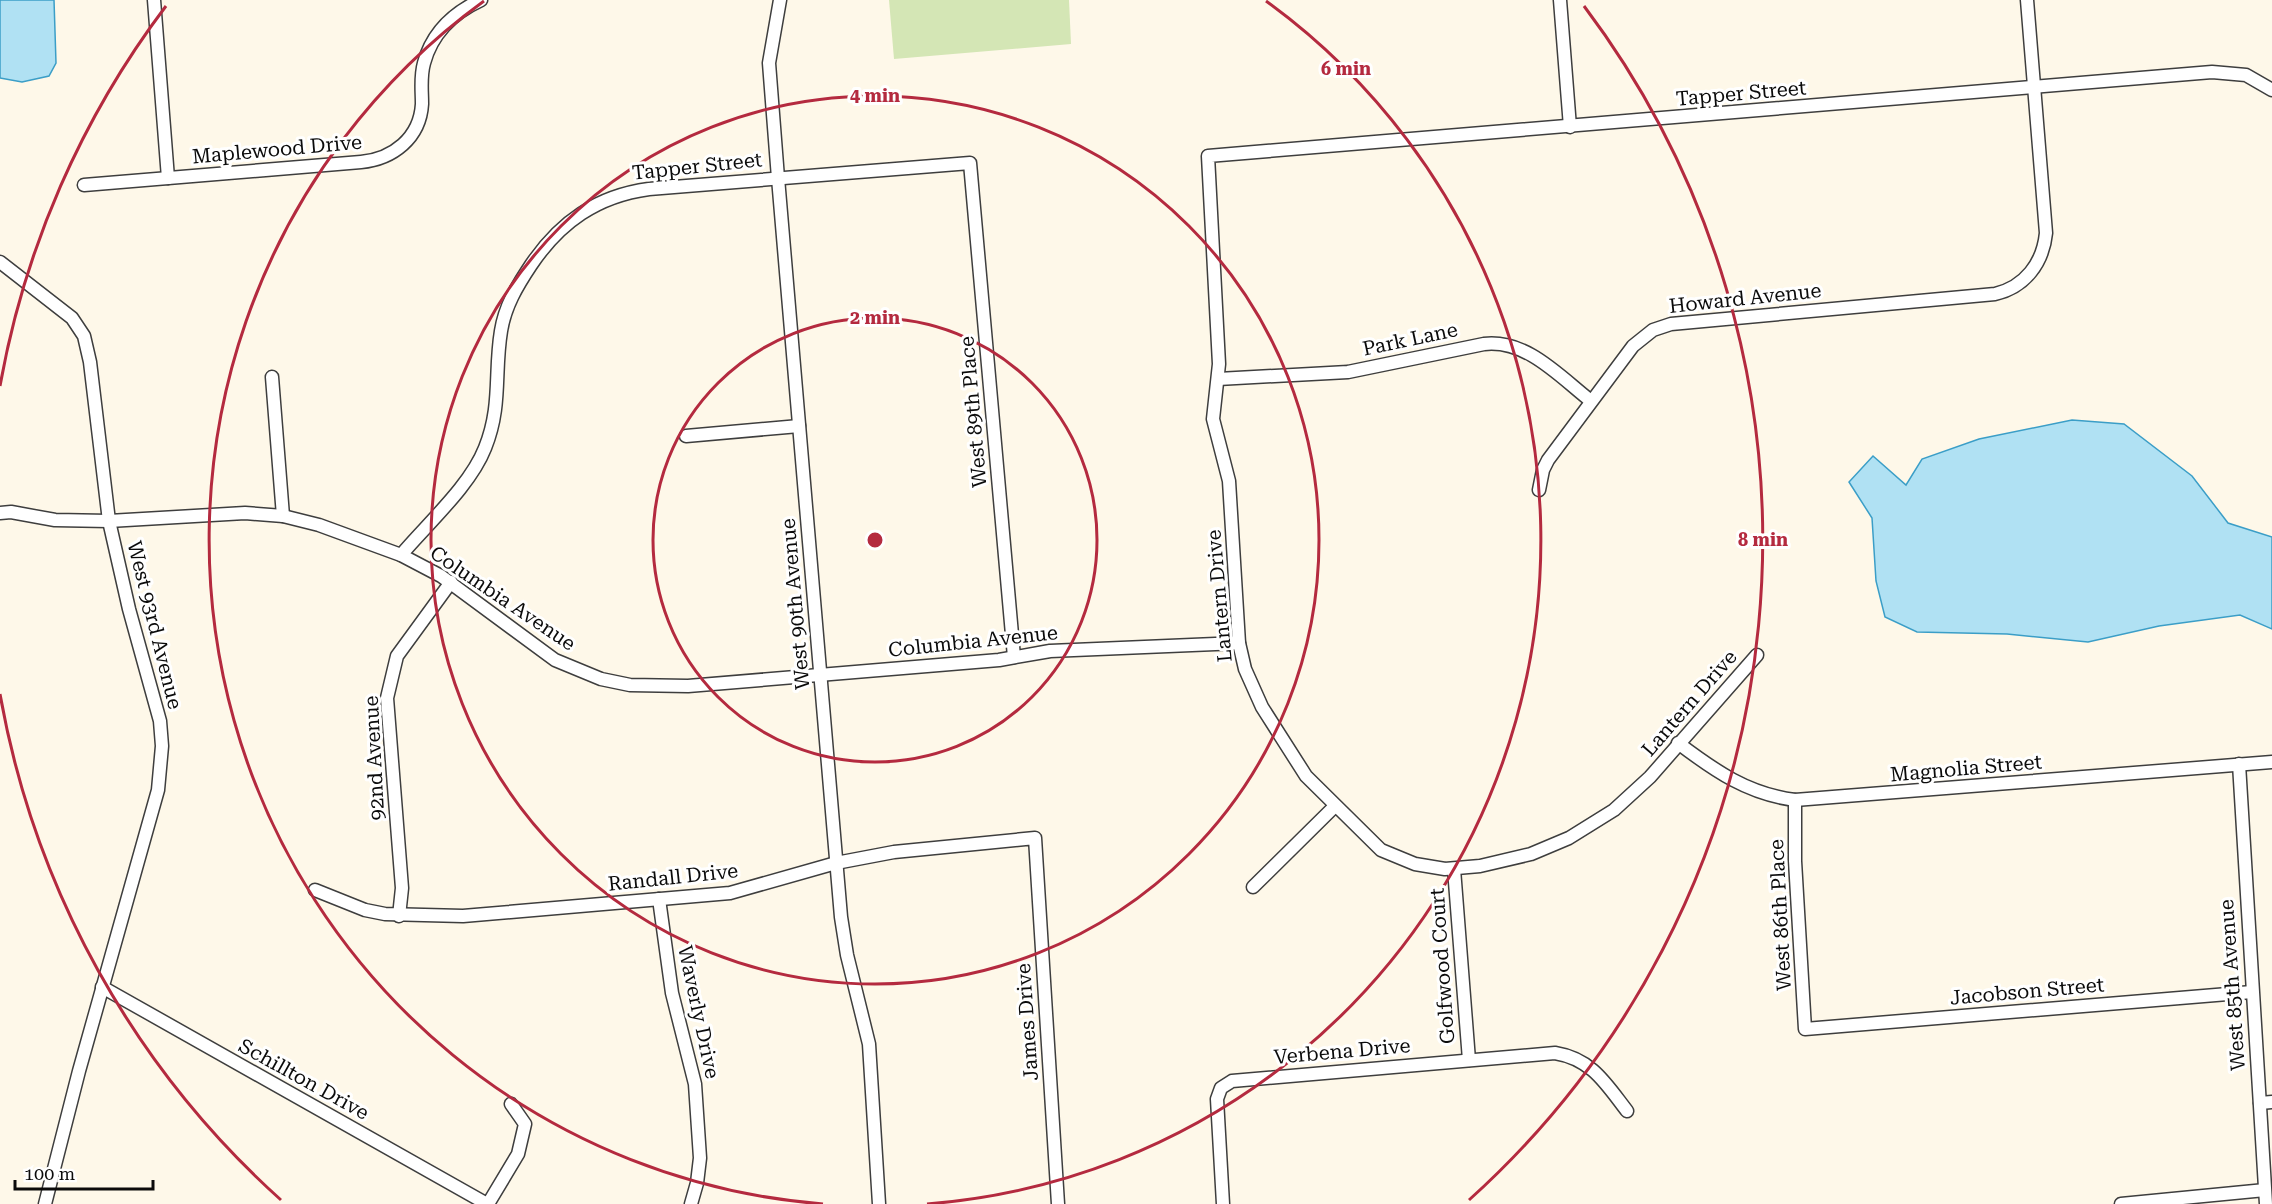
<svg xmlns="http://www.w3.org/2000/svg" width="2272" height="1204" font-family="'Roboto Serif',serif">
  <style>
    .green { fill: #d4e6b5 }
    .water { fill: #b0e1f3; stroke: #3b9ec7; stroke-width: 1.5 }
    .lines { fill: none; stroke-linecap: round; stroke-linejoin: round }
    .minor-casing { stroke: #3e3e3e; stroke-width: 15 }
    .minor { stroke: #fff; stroke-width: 12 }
    .ring { fill: none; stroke: #b42a3f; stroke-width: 3 }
    .labels { text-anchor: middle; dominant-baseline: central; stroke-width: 6; stroke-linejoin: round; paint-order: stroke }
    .street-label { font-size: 20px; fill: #0b0b0b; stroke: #fff }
    .centre { fill: #b42a3f; stroke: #fff; stroke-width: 3 }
    .ring-label { font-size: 18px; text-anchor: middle; font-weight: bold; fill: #b42a3f; stroke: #fff; stroke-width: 6; stroke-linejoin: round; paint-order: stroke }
  </style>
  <rect width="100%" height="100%" fill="#fef8e9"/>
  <polygon class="green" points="889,0 1069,0 1071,44 894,59"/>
  <g class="water">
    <polygon points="0,0 54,0 56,63 49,76 22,82 0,78"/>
    <polygon points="2072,420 2124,424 2192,476 2228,523 2272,537 2272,629 2240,615 2159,626 2088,642 2007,634 1917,632 1885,617 1876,581 1872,518 1849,482 1873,456 1906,485 1922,459 1979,439"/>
  </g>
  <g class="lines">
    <defs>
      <g id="minor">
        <polyline points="154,0 168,178"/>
        <polyline points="780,0 769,63 778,178 841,917 847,955 869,1044 879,1204"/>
        <polyline points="1560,0 1570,127"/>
        <path d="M 84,185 L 361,162 C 393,159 420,138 422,104 C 422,90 420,77 424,63 C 432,33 453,13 481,0"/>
        <polyline points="0,262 72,318 84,336 90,362 109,521 129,609 160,721 162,746 158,790 79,1071 45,1204"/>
        <polyline points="272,377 283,516"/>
        <path d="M 1218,379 L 1348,372 L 1484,344 C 1527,339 1560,377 1591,401"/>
        <polyline points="686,436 799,426"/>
        <path d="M 1539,490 L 1543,470 L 1548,460 L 1633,346 L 1653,330 L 1671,324 L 1995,294 C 2025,287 2043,263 2046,233 L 2027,0"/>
        <polyline points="0,513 11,512 55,520 109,521 245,513 283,516 319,525 401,555 441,576 555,660 601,679 630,685 688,686 999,660 1050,651 1239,643"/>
        <path d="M 401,555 C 428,523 470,486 485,448 C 502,406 494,373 501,331 C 505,306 517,286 531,265 C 560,222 597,196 649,189 L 970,163 L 1014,657"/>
        <polyline points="1757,655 1650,777 1614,810 1569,838 1531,854 1480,866 1445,869 1415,864 1381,850 1306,776 1262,707 1245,669 1239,643 1229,481 1213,419 1219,364 1208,156 2212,72 2246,75 2272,90"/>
        <path d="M 1678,743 C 1715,771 1748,794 1795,800 L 2272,762"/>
        <polyline points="2239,764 2266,1204"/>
        <polyline points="1795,800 1795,861 1805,1029 2252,992"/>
        <polyline points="1454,869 1469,1060"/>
        <polyline points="1253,887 1335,806"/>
        <polyline points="315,890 365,910 385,914 463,916 730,893 836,863 894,852 1035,838 1058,1204"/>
        <polyline points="659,899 672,993 695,1084 700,1158 697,1183 691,1204"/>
        <polyline points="399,916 402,888 387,698 397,656 451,582"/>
        <polyline points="102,987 487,1204"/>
        <polyline points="2260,1103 2272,1102"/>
        <polyline points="488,1204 518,1154 525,1124 511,1104"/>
        <path d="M 1223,1204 L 1217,1099 L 1221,1088 L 1232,1081 L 1555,1053 C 1592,1059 1606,1084 1627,1111"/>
        <polyline points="2121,1204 2265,1190"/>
      </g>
    </defs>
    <use href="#minor" class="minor-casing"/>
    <use href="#minor" class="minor"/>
  </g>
  <g class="ring">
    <circle cx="875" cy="540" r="222"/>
    <circle cx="875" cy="540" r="444"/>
    <path d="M823 1204A666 666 0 0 1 484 1M1266 1A666 666 0 0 1 927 1204"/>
    <path d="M281 1200A888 888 0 0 1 0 694M0 386A888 888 0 0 1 166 6M1584 6A888 888 0 0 1 1469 1200"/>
  </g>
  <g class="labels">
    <g class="street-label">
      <text transform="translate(1741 93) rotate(-5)">Tapper Street</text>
      <text transform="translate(277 149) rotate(-5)">Maplewood Drive</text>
      <text transform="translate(697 166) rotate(-6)">Tapper Street</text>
      <text transform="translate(1745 298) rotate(-6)">Howard Avenue</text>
      <text transform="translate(1410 339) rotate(-12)">Park Lane</text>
      <text transform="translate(973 412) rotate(-95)">West 89th Place</text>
      <text transform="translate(1219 596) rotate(-95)">Lantern Drive</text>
      <text transform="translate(503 598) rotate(34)">Columbia Avenue</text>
      <text transform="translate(795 604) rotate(-95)">West 90th Avenue</text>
      <text transform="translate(155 625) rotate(76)">West 93rd Avenue</text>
      <text transform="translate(973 641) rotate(-6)">Columbia Avenue</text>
      <text transform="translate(1689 703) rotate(-49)">Lantern Drive</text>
      <text transform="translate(374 758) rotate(-93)">92nd Avenue</text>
      <text transform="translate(1966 768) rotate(-5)">Magnolia Street</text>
      <text transform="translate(673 877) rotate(-6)">Randall Drive</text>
      <text transform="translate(1780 915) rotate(-93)">West 86th Place</text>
      <text transform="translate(1442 966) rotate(-94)">Golfwood Court</text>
      <text transform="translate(2232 985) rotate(-94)">West 85th Avenue</text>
      <text transform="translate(2027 991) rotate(-5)">Jacobson Street</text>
      <text transform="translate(699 1012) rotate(78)">Waverly Drive</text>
      <text transform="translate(1027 1022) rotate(-94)">James Drive</text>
      <text transform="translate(1342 1051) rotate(-5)">Verbena Drive</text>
      <text transform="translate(304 1079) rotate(29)">Schillton Drive</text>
    </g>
  </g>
  <circle cx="875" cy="540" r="9" class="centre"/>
  <g class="ring-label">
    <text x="1346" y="75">6 min</text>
    <text x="875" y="102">4 min</text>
    <text x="875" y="324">2 min</text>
    <text x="1763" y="546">8 min</text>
  </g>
  <path d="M15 1180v9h138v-9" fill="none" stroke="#0b0b0b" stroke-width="3"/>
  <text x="24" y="1180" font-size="18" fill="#0b0b0b" stroke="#ffffff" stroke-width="4.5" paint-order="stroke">100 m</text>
</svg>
